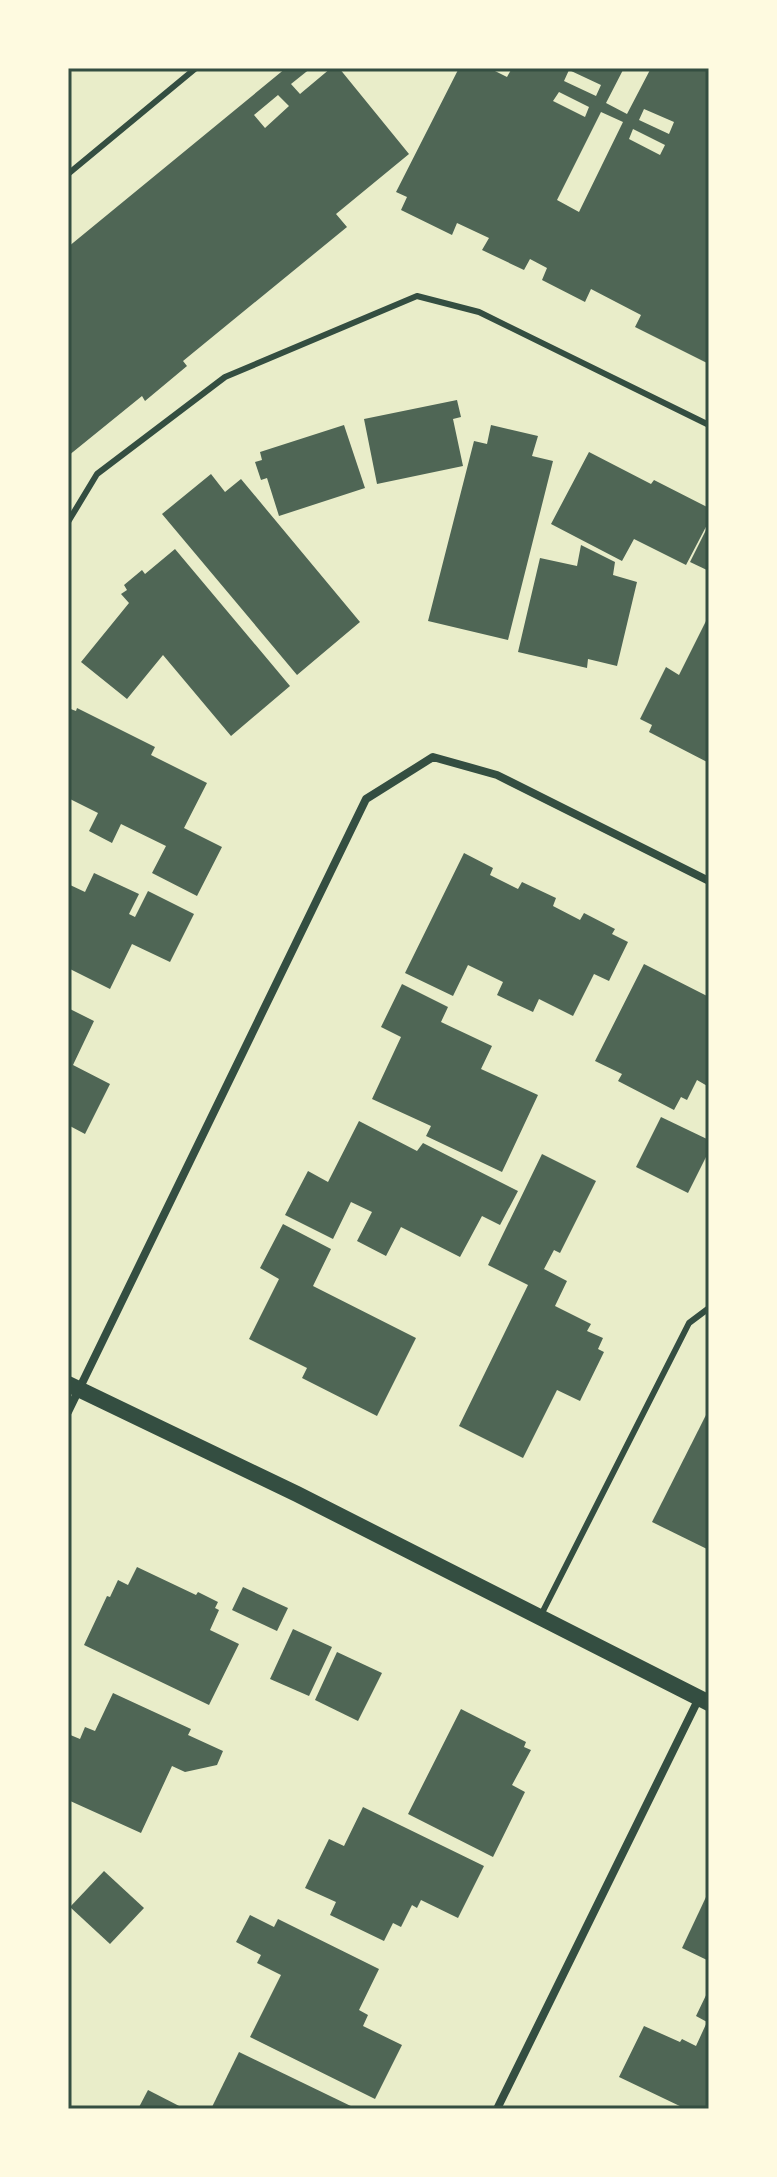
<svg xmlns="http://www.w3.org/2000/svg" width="777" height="2177" font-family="Commissioner,sans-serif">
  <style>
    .building { fill: #4f6655; fill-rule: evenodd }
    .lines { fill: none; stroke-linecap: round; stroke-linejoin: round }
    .service { stroke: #344e41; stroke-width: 6 }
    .minor { stroke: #344e41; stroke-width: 8 }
    .secondary { stroke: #344e41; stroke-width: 16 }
    .neatline { fill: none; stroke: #344e41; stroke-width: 3 }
  </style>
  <rect width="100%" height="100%" fill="#e9edc9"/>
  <g class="building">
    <path d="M 286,68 L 311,68 L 291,84 L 300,94 L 331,68 L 339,68 L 409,154 L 336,214 L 347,227 L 183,361 L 187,366 L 145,401 L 142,396 L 68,456 L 68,247 ZM 278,95 L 289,106 L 265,128 L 254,115 Z"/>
    <path d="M 459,68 L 489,68 L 507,77 L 512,68 L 624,68 L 606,103 L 627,114 L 651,68 L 709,68 L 709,172 L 706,179 L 709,180 L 709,364 L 635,327 L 641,315 L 591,289 L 585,302 L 542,280 L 547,268 L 530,259 L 524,270 L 482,250 L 489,238 L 457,223 L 452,235 L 401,210 L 407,197 L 396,192 ZM 569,70 L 601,85 L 596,96 L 564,81 ZM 559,92 L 589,107 L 585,117 L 553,101 ZM 644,109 L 674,122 L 669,134 L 639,120 ZM 601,112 L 623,122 L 579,212 L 557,200 ZM 633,129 L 665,145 L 660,155 L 629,139 Z"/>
    <polygon points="457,400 461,417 453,419 463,466 377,484 364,419"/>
    <polygon points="344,425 365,488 279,516 267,478 261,480 255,462 262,460 260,452"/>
    <polygon points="491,425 538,436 532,456 553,461 508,640 428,621 474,441 487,444"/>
    <polygon points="589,452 651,484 654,480 709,508 709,521 686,565 634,539 622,561 551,524"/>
    <polygon points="211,474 225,492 241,479 360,622 297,675 162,514"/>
    <polygon points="709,524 709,571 690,562"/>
    <polygon points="581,545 615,562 613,575 637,582 617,666 588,659 587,668 518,652 540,558 577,566"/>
    <polygon points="175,549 290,686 231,736 163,655 127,699 81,662 129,603 121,594 127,590 124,585 142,570 145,574"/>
    <polygon points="709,615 709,763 649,732 652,725 640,719 666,667 679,675"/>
    <polygon points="68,708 76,711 77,708 155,747 151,755 207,783 184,828 222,847 197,896 152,873 166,846 121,824 112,843 89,831 98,813 68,798"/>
    <polygon points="464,853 493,868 490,875 518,889 522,882 556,898 553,906 580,920 584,913 615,929 612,934 628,942 609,981 594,974 573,1016 539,999 533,1012 497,995 503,982 468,965 453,996 405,973"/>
    <polygon points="94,873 139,894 129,914 135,917 148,891 194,914 170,962 132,944 110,989 68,968 68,884 85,892"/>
    <polygon points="644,964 709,997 709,1087 697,1080 687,1100 681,1097 674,1110 618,1081 622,1074 595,1061"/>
    <polygon points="402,984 448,1007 441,1022 492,1046 481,1069 538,1095 502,1172 426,1136 431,1126 372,1099 401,1037 381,1027"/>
    <polygon points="68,1008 94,1021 73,1065 110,1084 85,1134 68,1125"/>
    <polygon points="661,1117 709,1140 709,1151 688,1193 636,1167"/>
    <polygon points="359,1121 417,1151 423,1143 518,1191 500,1225 482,1216 460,1257 401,1227 386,1256 357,1241 372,1212 351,1202 333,1239 285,1215 308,1171 328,1182"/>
    <polygon points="542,1154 596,1181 560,1253 554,1250 544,1269 567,1281 555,1306 591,1324 587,1331 603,1338 598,1349 604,1352 580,1401 557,1390 523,1458 459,1426 528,1285 488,1265"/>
    <polygon points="283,1224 331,1249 313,1286 416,1338 377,1416 302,1378 307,1368 249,1339 279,1279 260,1268"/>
    <polygon points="709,1409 709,1550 652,1522"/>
    <polygon points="137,1567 196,1595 198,1592 218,1602 215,1608 219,1610 210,1630 239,1644 209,1705 84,1645 107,1596 110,1597 118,1580 128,1585"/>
    <polygon points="243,1587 288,1608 277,1631 232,1610"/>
    <polygon points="293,1629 332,1647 309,1696 270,1679"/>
    <polygon points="337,1652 382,1673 358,1721 315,1700"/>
    <polygon points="113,1693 191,1729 188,1735 223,1751 217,1765 185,1772 172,1766 141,1833 68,1800 68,1734 80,1739 85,1727 95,1731"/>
    <polygon points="461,1709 526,1742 524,1747 531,1750 512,1785 525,1792 493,1857 408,1814"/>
    <polygon points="363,1807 484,1866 458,1918 421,1900 417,1908 412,1905 401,1927 393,1923 384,1941 330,1915 336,1902 305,1888 329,1839 344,1846"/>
    <polygon points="104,1871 144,1908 110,1944 70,1907"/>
    <polygon points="706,1897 709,1899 709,1961 682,1948"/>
    <polygon points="250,1915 274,1927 278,1919 379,1969 359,2010 368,2015 363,2026 402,2045 375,2099 250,2037 281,1975 257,1963 261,1955 236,1942"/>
    <polygon points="709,1989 709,2109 686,2109 619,2077 644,2026 680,2042 682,2039 696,2046 707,2022 696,2016"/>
    <polygon points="239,2052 357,2109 211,2109"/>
    <polygon points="148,2090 185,2109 138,2109"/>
  </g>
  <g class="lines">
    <g class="service">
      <polyline points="68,174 196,68"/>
      <polyline points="68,522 97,474 225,377 417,296 479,312 709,425"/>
      <polyline points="540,1617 689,1323 709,1308"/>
    </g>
    <g class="minor">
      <polyline points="68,1412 366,799 433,757 497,775 709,881"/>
      <polyline points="497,2109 699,1698"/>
    </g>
    <polyline class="secondary" points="68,1384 297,1494 709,1703"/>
  </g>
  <rect width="777" height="2177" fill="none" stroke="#fefae0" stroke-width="140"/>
  <rect x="70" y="70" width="637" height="2037" class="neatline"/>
</svg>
